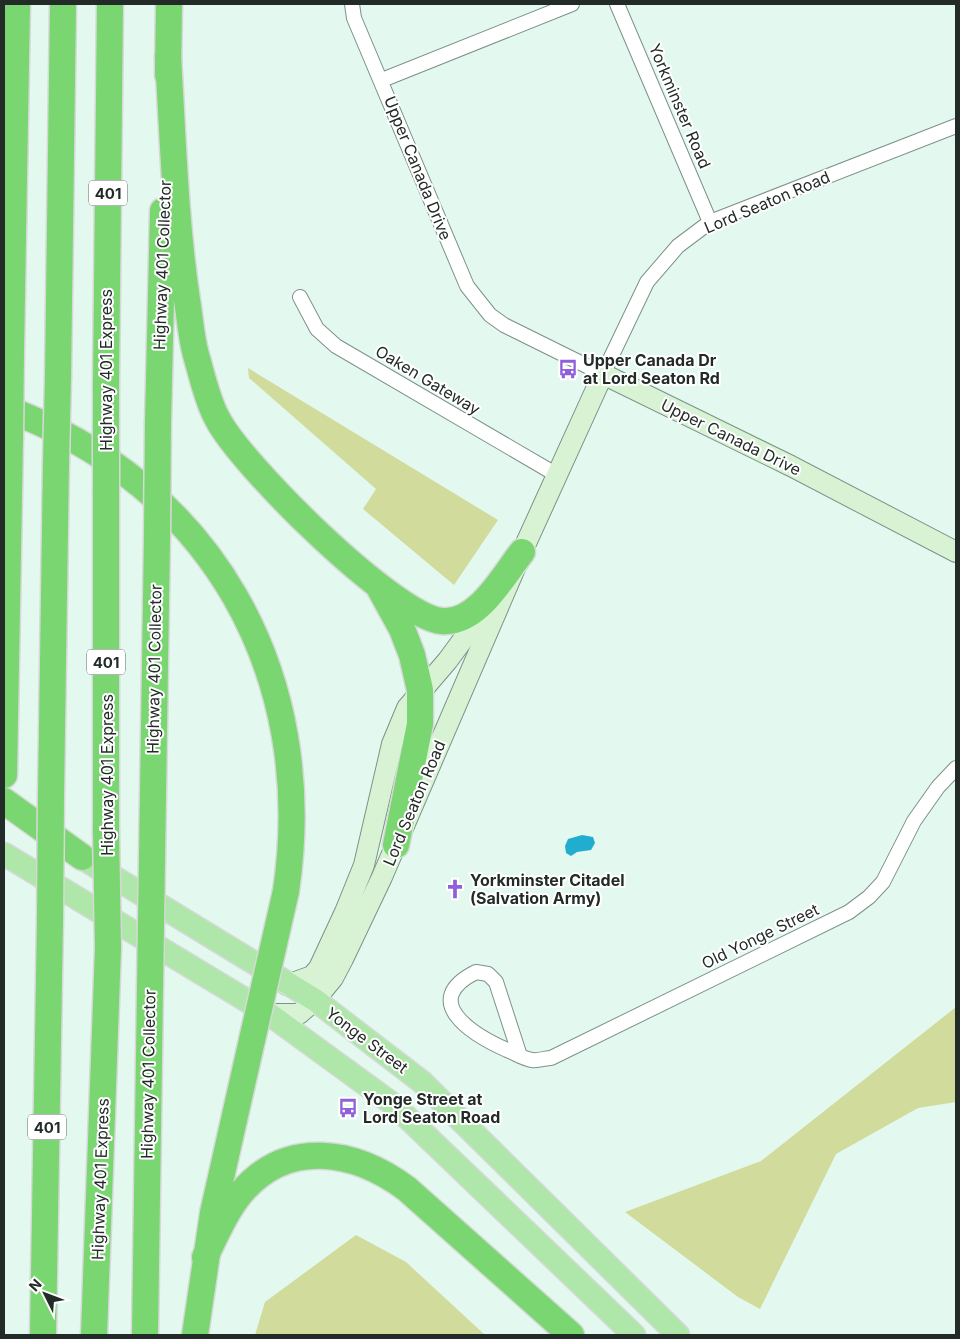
<svg xmlns="http://www.w3.org/2000/svg" width="960" height="1339" font-family="Inter,sans-serif">
  <style>
    .green { fill: #d0db9c }
    .water { fill: #21adcf }
    .lines { fill: none; stroke-linecap: round; stroke-linejoin: round }
    .street-casing { stroke: #7d9189; stroke-width: 16 }
    .secondary-casing { stroke: #7d9189; stroke-width: 22 }
    .primary-casing { stroke: #d7d9d8; stroke-width: 25 }
    .highway-casing { stroke: #d7d9d8; stroke-width: 29 }
    .street { stroke: #fff; stroke-width: 14 }
    .secondary { stroke: #d7f3d4; stroke-width: 20 }
    .primary { stroke: #afe6a9; stroke-width: 22 }
    .highway { stroke: #7ad670; stroke-width: 26 }
    .highway-bridge-casing { stroke: #d7d9d8; stroke-width: 29; stroke-linecap: butt }
    .highway-bridge { stroke: #7ad670; stroke-width: 26 }
    .labels { text-anchor: middle; dominant-baseline: central; stroke-width: 4; stroke-linejoin: round; paint-order: stroke }
    .shield { fill: #fff; stroke: #656b68; stroke-width: 1 }
    .shield-label { font-size: 15px; font-weight: bold; fill: #232b28 }
    .street-label { font-size: 16px; fill: #232b28; stroke: #fff }
    .poi-label { font-size: 16px; font-weight: bold; fill: #232b28; stroke: #fff; text-anchor: start }
  </style>
  <rect width="100%" height="100%" fill="#e3f9f0"/>
  <g class="green">
    <polygon points="248,368 498,520 454,585 363,509 376,489 249,378"/>
    <polygon points="956,1007 956,1102 918,1108 836,1154 760,1309 738,1297 625,1212 761,1161"/>
    <polygon points="356,1235 406,1262 485,1335 255,1335 265,1302"/>
  </g>
  <polygon class="water" points="582,835 593,837 595,843 591,850 577,852 571,856 566,853 565,846 568,839"/>
  <g class="lines">
    <defs>
      <g id="street">
        <polyline points="352,4 354,18 467,286 490,315 504,325 603,374 647,282 678,246 710,222 956,126"/>
        <polyline points="617,4 710,222"/>
        <polyline points="382,80 572,4"/>
        <polyline points="300,297 317,329 336,346 557,475"/>
        <path d="M 520,1056 L 496,982 L 488,974 L 476,972 C 418,1001 473,1035 507,1050 C 515,1053 524,1059 532,1060 C 538,1061 546,1058 551,1058 L 849,912 L 869,897 L 883,882 L 914,821 L 938,787 L 956,768"/>
      </g>
      <g id="secondary">
        <polyline points="287,985 312,976 319,968 345,912 364,865 392,744 407,708 448,660 489,604"/>
        <polyline points="269,1014 299,1014 315,1000 333,978 343,959 382,877 522,552 603,374 791,466 956,552"/>
      </g>
      <g id="primary">
        <polyline points="66,848 315,1000 422,1082 678,1335"/>
        <polyline points="4,854 269,1014 394,1105 634,1335"/>
      </g>
      <g id="highway">
        <path d="M 168,57 C 173,138 175,220 187,300 C 190,318 191,337 196,355 C 202,375 207,400 217,418 C 239,463 394,617 442,621 C 478,624 503,576 522,552"/>
        <polyline points="168,75 169,4"/>
        <polyline points="11,352 17,4"/>
        <polyline points="58,377 63,4"/>
        <polyline points="106,383 110,4"/>
        <path d="M 4,408 C 212,483 318,675 286,891"/>
        <polyline points="158,423 163,211"/>
        <polyline points="106,493 106,830"/>
        <polyline points="380,589 402,629 412,655 420,690 420,724 396,845"/>
        <polyline points="4,775 10,439"/>
        <polyline points="51,795 56,463"/>
        <polyline points="4,801 82,857"/>
        <polyline points="152,859 157,537"/>
        <path d="M 205,1257 C 216,1235 226,1211 241,1193 C 287,1138 355,1150 407,1189 L 571,1335"/>
        <polyline points="43,1335 50,920"/>
        <polyline points="94,1335 108,948"/>
        <polyline points="145,1335 150,988"/>
        <polyline points="195,1335 213,1213 252,1040"/>
      </g>
    </defs>
    <use href="#street" class="street-casing"/>
    <use href="#secondary" class="secondary-casing"/>
    <use href="#primary" class="primary-casing"/>
    <use href="#highway" class="highway-casing"/>
    <use href="#street" class="street"/>
    <use href="#secondary" class="secondary"/>
    <use href="#primary" class="primary"/>
    <use href="#highway" class="highway"/>
    <defs>
      <g id="highway-bridge">
        <polyline points="106,383 106,493"/>
        <polyline points="10,439 11,352"/>
        <polyline points="56,463 58,377"/>
        <polyline points="157,537 158,423"/>
        <polyline points="106,830 108,948"/>
        <polyline points="50,920 51,795"/>
        <polyline points="150,988 152,859"/>
        <polyline points="252,1040 286,891"/>
      </g>
    </defs>
    <use href="#highway-bridge" class="highway-bridge-casing"/>
    <use href="#highway-bridge" class="highway-bridge"/>
  </g>
  <defs>
    <symbol id="bus-bare" viewBox="-9 -9 18 18"><path d="M-5-6H5V4H4V6H2V4H-2V6H-4V4H-5ZM-3.5-4V0h7V-4ZM-3.5 1.2v1.5H-2V1.2ZM2 1.2v1.5H3.5V1.2Z" fill="#8f60da" stroke="#fff" stroke-width="2.5" paint-order="stroke"/></symbol>
    <symbol id="church-bare" viewBox="-9 -9 18 18"><path d="M-1.2-6h2.4v3.5h3.3v2.4h-3.3V6h-2.4V-.1h-3.3v-2.4h3.3Z" fill="#8f60da" stroke="#fff" stroke-width="2.5" paint-order="stroke"/></symbol>
  </defs>
  <g fill-rule="evenodd">
    <use href="#bus-bare" x="554" y="355" width="28" height="28"/>
    <use href="#church-bare" x="441" y="875" width="28" height="28"/>
    <use href="#bus-bare" x="334" y="1094" width="28" height="28"/>
  </g>
  <g class="labels">
    <g class="shield">
      <rect x="89" y="180.5" width="38" height="25" rx="4"/>
      <rect x="87" y="649.5" width="38" height="25" rx="4"/>
      <rect x="28" y="1114.5" width="38" height="25" rx="4"/>
    </g>
    <g class="shield-label">
      <text x="108" y="193">401</text>
      <text x="106" y="662">401</text>
      <text x="47" y="1127">401</text>
    </g>
    <g class="street-label">
      <text transform="translate(680 106) rotate(67)">Yorkminster Road</text>
      <text transform="translate(418 168) rotate(68)">Upper Canada Drive</text>
      <text transform="translate(767 202) rotate(-23)">Lord Seaton Road</text>
      <text transform="translate(162 265) rotate(-88)">Highway 401 Collector</text>
      <text transform="translate(106 370) rotate(-90)">Highway 401 Express</text>
      <text transform="translate(428 380) rotate(31)">Oaken Gateway</text>
      <text transform="translate(731 437) rotate(26)">Upper Canada Drive</text>
      <text transform="translate(154 669) rotate(-89)">Highway 401 Collector</text>
      <text transform="translate(107 775) rotate(-90)">Highway 401 Express</text>
      <text transform="translate(414 803) rotate(-67)">Lord Seaton Road</text>
      <text transform="translate(760 936) rotate(-26)">Old Yonge Street</text>
      <text transform="translate(367 1040) rotate(37)">Yonge Street</text>
      <text transform="translate(148 1074) rotate(-89)">Highway 401 Collector</text>
      <text transform="translate(100 1179) rotate(-88)">Highway 401 Express</text>
    </g>
    <g class="poi-label">
      <text x="583" y="360">Upper Canada Dr<tspan x="583" dy="18">at Lord Seaton Rd</tspan></text>
      <text x="470" y="880">Yorkminster Citadel<tspan x="470" dy="18">(Salvation Army)</tspan></text>
      <text x="363" y="1099">Yonge Street at<tspan x="363" dy="18">Lord Seaton Road</tspan></text>
    </g>
  </g>
  <rect width="960" height="1339" fill="none" stroke="#232b28" stroke-width="10"/>
  <g transform="translate(45 1294) rotate(312)" stroke="#ffffff" stroke-width="4" paint-order="stroke">
  <path d="M0-4L9 19L0 12L-9 19Z" fill="#232b28"/>
  <text y="-8" font-size="14" font-weight="bold" text-anchor="middle" fill="#232b28">N</text>
  </g>
</svg>
